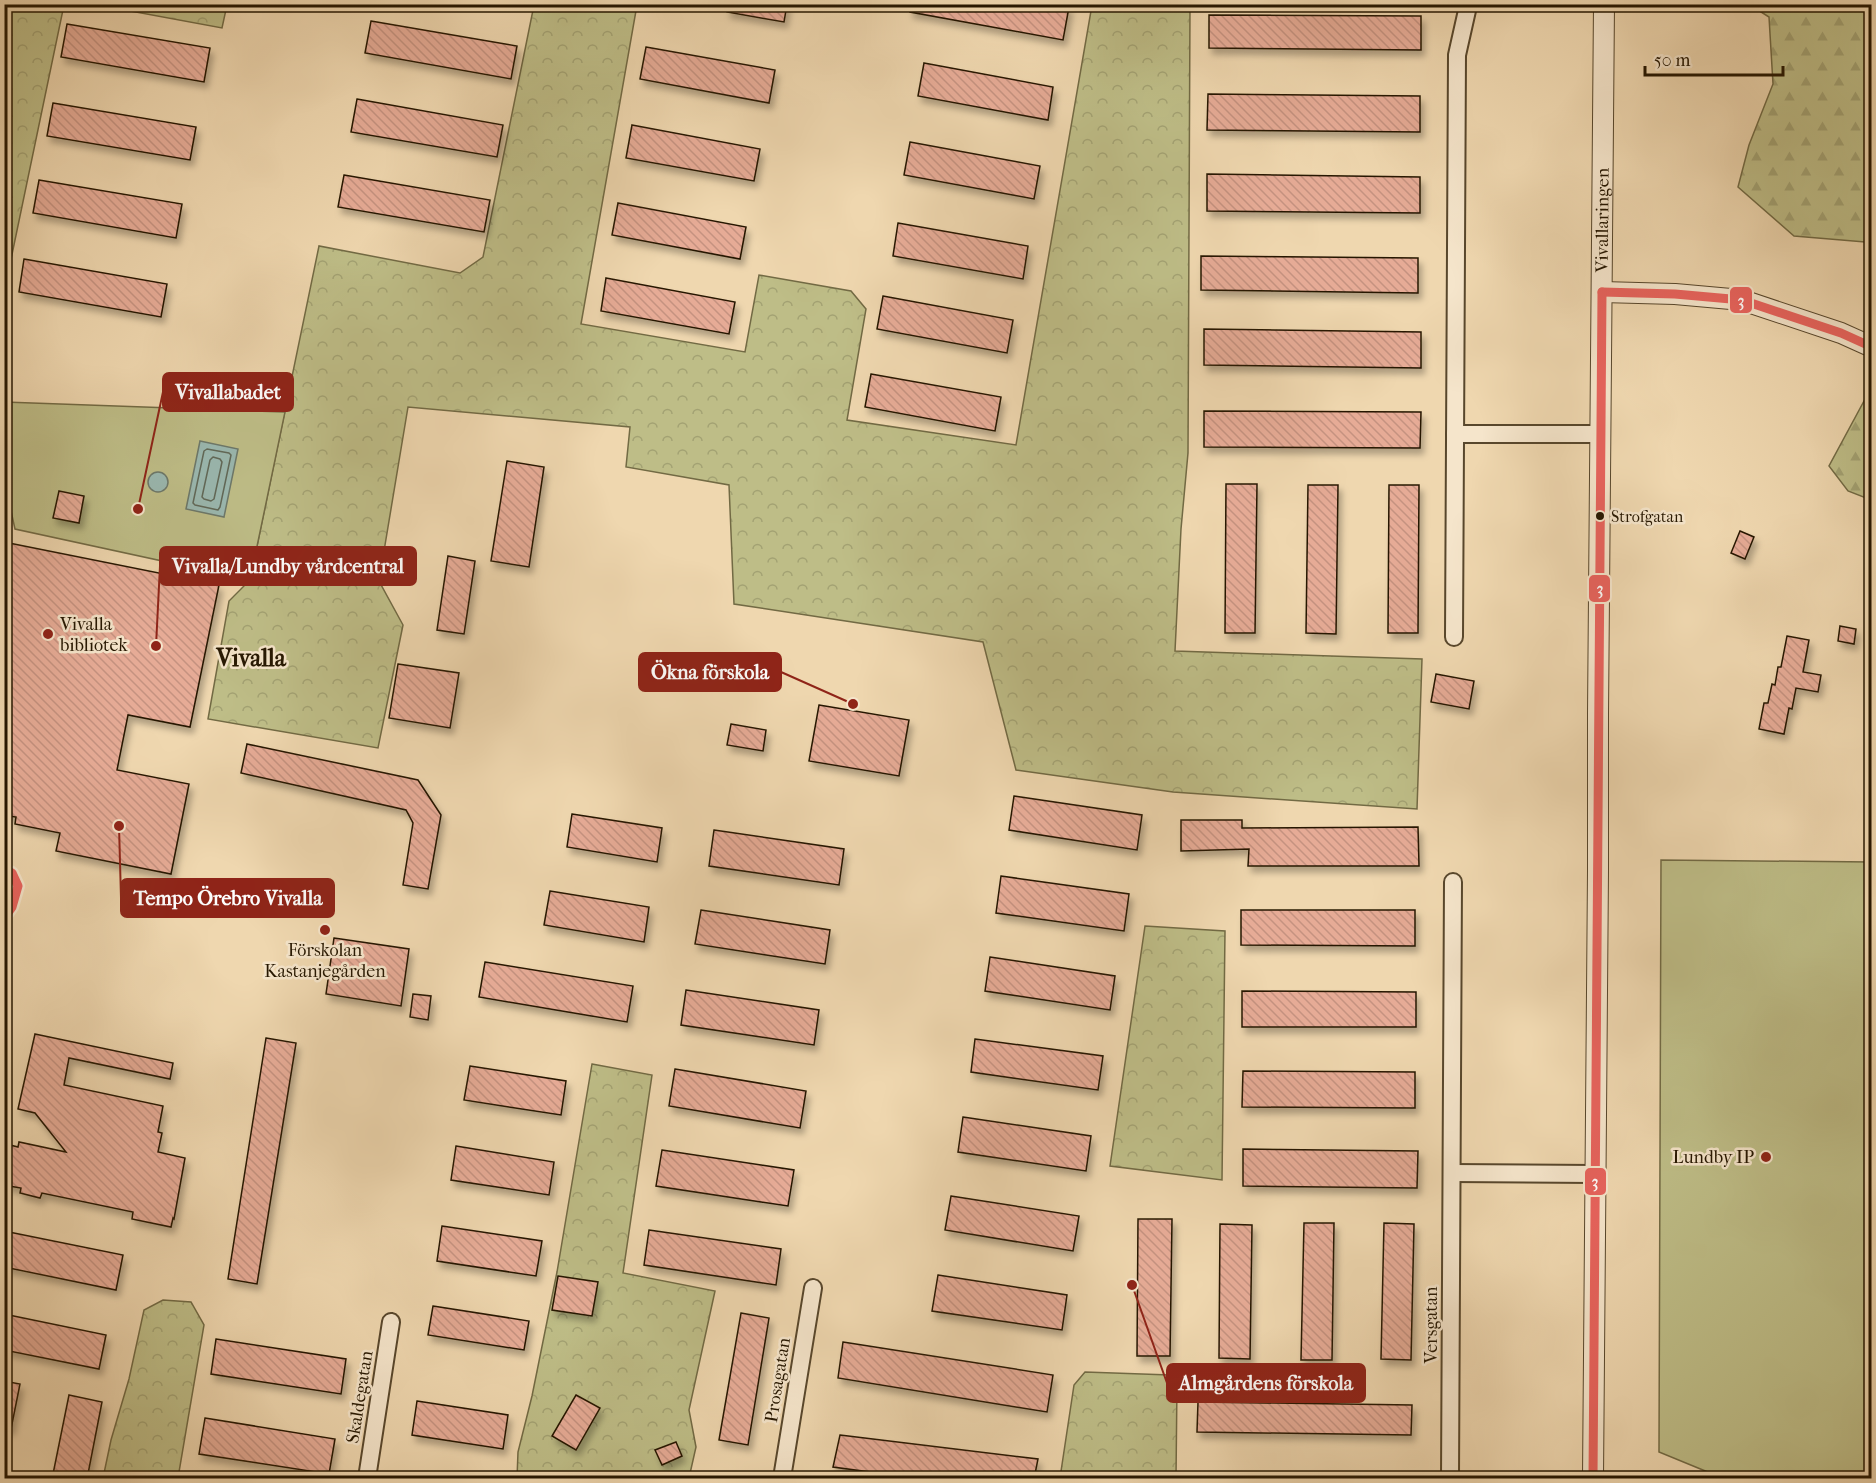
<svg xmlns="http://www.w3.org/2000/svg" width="1876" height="1483" font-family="'IM FELL French Canon',serif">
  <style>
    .forest { fill: url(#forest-firs); stroke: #726a44; stroke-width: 1.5 }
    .park { fill: url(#park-crowns); stroke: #726a44; stroke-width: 1.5 }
    .garden { fill: #bebd87; stroke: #726a44; stroke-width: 1.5 }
    .water { fill: #9ab8b0; stroke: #6c786a; stroke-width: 1.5 }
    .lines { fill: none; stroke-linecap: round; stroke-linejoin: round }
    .shore { stroke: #606858; stroke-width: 1.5 }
    .building { fill: url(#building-back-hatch); stroke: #261701; stroke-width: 1.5; filter: url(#shadow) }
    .minor-casing { stroke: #58472c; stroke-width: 20 }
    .tertiary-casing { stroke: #58472c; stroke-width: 22 }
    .minor { stroke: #f5e5cb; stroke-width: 16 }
    .tertiary { stroke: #f5e5cb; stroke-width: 20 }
    .bus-1-casing { stroke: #f5e5cb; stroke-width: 14 }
    .bus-1 { stroke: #e8635d; stroke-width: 9 }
    .bus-dot { fill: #261701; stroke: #f5e5cb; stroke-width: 2 }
    .poi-dot { fill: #8f2418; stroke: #f5e5cb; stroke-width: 2 }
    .labels { text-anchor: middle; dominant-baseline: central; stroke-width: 5; stroke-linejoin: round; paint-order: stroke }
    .bus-label { font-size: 16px; fill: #261701; stroke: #f5e5cb; text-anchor: start }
    .street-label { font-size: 18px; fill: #261701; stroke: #f5e5cb }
    .poi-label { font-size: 18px; fill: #261701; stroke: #f5e5cb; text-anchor: start }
    .district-label { font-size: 24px; font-weight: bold; fill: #261701; stroke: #f5e5cb }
    .leader { fill: none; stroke: #8f2418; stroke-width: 2 }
    .callout-dot { fill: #8f2418; stroke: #f5e5cb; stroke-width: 2 }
    .callout { fill: #8f2418; stroke: #8f2418; stroke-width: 2 }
    .callout-label { font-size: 20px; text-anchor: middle; font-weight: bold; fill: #fff }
    .line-badge { stroke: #f5e5cb; stroke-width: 2 }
    .badge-label { font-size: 16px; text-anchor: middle; font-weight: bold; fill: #fff }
  </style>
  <defs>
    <pattern id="forest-firs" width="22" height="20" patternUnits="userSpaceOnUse" patternTransform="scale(1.5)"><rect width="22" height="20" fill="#bebd87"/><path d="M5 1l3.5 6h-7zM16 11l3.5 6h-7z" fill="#a3a273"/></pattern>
    <pattern id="park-crowns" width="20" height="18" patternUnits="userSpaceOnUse" patternTransform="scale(1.5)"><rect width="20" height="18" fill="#bebd87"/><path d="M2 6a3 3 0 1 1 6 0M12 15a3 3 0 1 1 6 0" fill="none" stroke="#a3a273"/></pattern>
    <pattern id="building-back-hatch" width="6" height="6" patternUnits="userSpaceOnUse" patternTransform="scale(1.5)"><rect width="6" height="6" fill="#e6ab96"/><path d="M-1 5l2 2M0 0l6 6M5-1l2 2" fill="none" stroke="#c59280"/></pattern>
    <filter id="shadow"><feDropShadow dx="3.5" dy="6" stdDeviation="3" flood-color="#0004"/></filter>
  </defs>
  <rect width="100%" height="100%" fill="#efd7af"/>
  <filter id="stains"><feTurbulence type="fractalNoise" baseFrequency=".00333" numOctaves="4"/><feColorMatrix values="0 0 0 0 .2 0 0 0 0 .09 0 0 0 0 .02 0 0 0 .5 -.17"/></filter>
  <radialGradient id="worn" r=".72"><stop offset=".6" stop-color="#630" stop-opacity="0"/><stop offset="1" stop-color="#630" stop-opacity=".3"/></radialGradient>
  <g class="forest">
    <polygon points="1750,5 1871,5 1872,236 1865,242 1794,236 1738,187 1749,145 1773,84 1769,17"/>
    <polygon points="1871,388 1871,500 1848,491 1829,466"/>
  </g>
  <g class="park">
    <polygon points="5,4 64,5 5,288 4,5"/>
    <polygon points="98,5 227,4 227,5 222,28"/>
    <polygon points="534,5 637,5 581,324 745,352 759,275 851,291 866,309 847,420 1016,445 1092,5 1190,5 1188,453 1181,529 1175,651 1422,659 1417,809 1173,792 1016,770 983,642 734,604 729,485 626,467 630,427 408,407 379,581 403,625 378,748 208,719 229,601 250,580 319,246 460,273 483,257"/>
    <polygon points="1145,926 1225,931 1222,1180 1110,1166"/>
    <polygon points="592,1064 652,1075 623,1273 715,1291 689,1410 696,1447 689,1478 517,1478 518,1452 532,1396 557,1272"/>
    <polygon points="163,1300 191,1302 204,1325 178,1478 103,1478 111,1440 129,1379 144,1310"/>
    <polygon points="1085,1372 1170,1375 1177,1383 1176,1478 1060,1478 1074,1385"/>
  </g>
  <g class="garden">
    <polygon points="4,402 285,412 250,580 15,529 5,484"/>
    <polygon points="1661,860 1871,862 1871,1478 1718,1478 1715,1475 1659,1452"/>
  </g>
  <g class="water">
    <polygon points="200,441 238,449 224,517 186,509"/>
    <circle cx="158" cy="482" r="10"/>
  </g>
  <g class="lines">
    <g class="shore">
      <polygon points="207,449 229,453 231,455 220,507 218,510 195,505 193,503 204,451"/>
      <polygon points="213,457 220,459 222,462 214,499 211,501 204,499 202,497 210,460"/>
    </g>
  </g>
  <g class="building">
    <polygon points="728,4 787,4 784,22 727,12"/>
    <polygon points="910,4 1057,4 1069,7 1063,40 910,12"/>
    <polygon points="1209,15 1421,16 1421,50 1209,48"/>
    <polygon points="371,21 517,46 511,79 365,53"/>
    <polygon points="67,24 210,48 204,82 61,57"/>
    <polygon points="646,47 775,70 769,103 640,79"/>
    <polygon points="924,63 1053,87 1048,120 918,96"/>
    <polygon points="1208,94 1420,96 1420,132 1207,130"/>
    <polygon points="357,99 503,125 497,157 351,132"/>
    <polygon points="53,103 196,127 190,160 47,136"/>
    <polygon points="632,125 760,149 754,181 626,158"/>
    <polygon points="910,142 1040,166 1034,199 904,175"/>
    <polygon points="1207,174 1420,177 1420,213 1207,211"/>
    <polygon points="344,175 490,200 484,232 338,207"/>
    <polygon points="39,180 182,204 176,238 33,213"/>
    <polygon points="618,203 746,227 740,259 612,235"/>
    <polygon points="898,223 1028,246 1023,279 893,256"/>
    <polygon points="1201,256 1418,258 1418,293 1201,290"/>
    <polygon points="24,259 167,284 161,317 19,292"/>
    <polygon points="606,278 735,302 729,334 601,311"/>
    <polygon points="883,296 1013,320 1007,353 877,329"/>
    <polygon points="1204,329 1421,332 1421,368 1204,365"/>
    <polygon points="871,374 1001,397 995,431 865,407"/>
    <polygon points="1204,411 1421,412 1420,448 1204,447"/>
    <polygon points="507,461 544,467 529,567 491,561"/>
    <polygon points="1226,484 1257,484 1255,633 1225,633"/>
    <polygon points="1308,485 1338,485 1336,634 1306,633"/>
    <polygon points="1389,485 1419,485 1418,633 1388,633"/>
    <polygon points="59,491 84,496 79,523 53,518"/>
    <polygon points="1740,531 1754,537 1745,559 1731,553"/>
    <polygon points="4,542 219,585 190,727 128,715 117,770 189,784 171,874 56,851 60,833 15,824 16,817 4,815"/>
    <polygon points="448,556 475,561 464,634 437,630"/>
    <polygon points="1840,626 1856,629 1854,644 1838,641"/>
    <polygon points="1787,636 1809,640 1803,672 1821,675 1818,692 1796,688 1792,709 1789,708 1784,734 1759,729 1764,703 1768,703 1772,684 1775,685 1778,667 1781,667"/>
    <polygon points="398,664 459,673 450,728 389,718"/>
    <polygon points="1436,674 1474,681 1469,709 1431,702"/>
    <polygon points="819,705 909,720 899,776 809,761"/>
    <polygon points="731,724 766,730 763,751 727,745"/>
    <polygon points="247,744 418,780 441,815 428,889 403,885 413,823 406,810 241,773"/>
    <polygon points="1014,796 1142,815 1137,850 1009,830"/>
    <polygon points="572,814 662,828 657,862 567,847"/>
    <polygon points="1181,820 1242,820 1242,828 1418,827 1419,866 1248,866 1249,849 1181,851"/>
    <polygon points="714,830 844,849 839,885 709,866"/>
    <polygon points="1001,876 1129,894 1124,931 996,913"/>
    <polygon points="550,891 649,907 644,942 544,925"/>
    <polygon points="701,910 830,930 825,964 695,944"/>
    <polygon points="1241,910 1415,910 1415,946 1241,945"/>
    <polygon points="334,938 409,949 401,1006 326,994"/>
    <polygon points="990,957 1115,976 1110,1010 985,991"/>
    <polygon points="485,962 633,986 627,1022 479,997"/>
    <polygon points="686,990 819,1010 814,1045 681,1025"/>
    <polygon points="1242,991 1416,992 1416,1027 1242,1027"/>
    <polygon points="413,994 431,996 428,1020 410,1017"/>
    <polygon points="35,1034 173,1063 170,1079 69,1058 64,1085 163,1106 158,1132 162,1133 158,1152 185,1158 174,1219 173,1218 171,1227 132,1219 133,1212 42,1193 40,1198 20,1193 21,1188 4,1185 4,1173 10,1145 18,1147 19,1142 66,1152 35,1113 18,1109"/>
    <polygon points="266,1038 296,1043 257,1284 228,1279"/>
    <polygon points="975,1039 1103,1056 1098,1090 971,1072"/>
    <polygon points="470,1066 566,1081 561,1115 464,1100"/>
    <polygon points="675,1069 806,1091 800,1128 669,1106"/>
    <polygon points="1243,1071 1415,1072 1415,1108 1242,1107"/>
    <polygon points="963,1117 1091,1136 1086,1171 958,1152"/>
    <polygon points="456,1146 554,1162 549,1195 451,1180"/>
    <polygon points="1243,1149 1418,1151 1417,1188 1243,1186"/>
    <polygon points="662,1150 794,1170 788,1206 656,1186"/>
    <polygon points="951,1196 1079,1216 1073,1251 945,1230"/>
    <polygon points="1138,1219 1172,1219 1170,1356 1137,1356"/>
    <polygon points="1304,1223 1334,1223 1332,1360 1301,1360"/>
    <polygon points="1384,1223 1414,1224 1411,1360 1381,1359"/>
    <polygon points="1220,1224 1252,1225 1250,1359 1219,1358"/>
    <polygon points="442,1226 542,1241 536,1276 437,1261"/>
    <polygon points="649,1230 781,1249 776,1285 644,1265"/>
    <polygon points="4,1231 123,1255 116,1290 4,1267"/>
    <polygon points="938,1275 1067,1295 1062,1330 932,1311"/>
    <polygon points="558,1276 598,1282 592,1316 552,1310"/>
    <polygon points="433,1306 529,1321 524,1350 428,1335"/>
    <polygon points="741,1313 769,1318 748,1445 719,1440"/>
    <polygon points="4,1314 106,1335 99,1369 4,1350"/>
    <polygon points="216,1339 346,1359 341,1394 211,1374"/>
    <polygon points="843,1342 1053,1375 1047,1412 838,1378"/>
    <polygon points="4,1381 20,1384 11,1429 4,1428"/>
    <polygon points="69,1395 102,1402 87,1479 52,1479"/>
    <polygon points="576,1395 600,1408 576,1450 552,1436"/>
    <polygon points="417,1401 508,1415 503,1449 412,1435"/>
    <polygon points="1198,1402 1412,1405 1411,1435 1197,1432"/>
    <polygon points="205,1418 335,1439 329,1474 199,1454"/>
    <polygon points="840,1435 1038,1459 1034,1479 923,1479 833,1467"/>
    <polygon points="676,1442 682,1456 662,1465 655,1450"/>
  </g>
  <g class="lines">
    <defs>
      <g id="minor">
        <polyline points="1455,434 1600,434"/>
        <polyline points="1454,637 1457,55 1468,6"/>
        <polyline points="1452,1173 1595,1174"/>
        <polyline points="367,1478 391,1322"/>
        <polyline points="782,1478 813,1288"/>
        <polyline points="1450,1478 1453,882"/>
      </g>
      <g id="tertiary">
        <polyline points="1602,292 1675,294 1742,300 1841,333 1872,347"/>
        <path id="s1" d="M 1593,1478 L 1598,871 L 1598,714 L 1604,4"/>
      </g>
    </defs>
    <use href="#minor" class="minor-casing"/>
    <use href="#tertiary" class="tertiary-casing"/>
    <use href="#minor" class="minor"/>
    <use href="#tertiary" class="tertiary"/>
    <defs>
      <g id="bus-1">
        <polyline points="1602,292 1675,294 1742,300 1841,333 1872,347"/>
        <polyline points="4,869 12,873 18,886 12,907 4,918"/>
        <polyline points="1593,1478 1602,292"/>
      </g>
    </defs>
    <use href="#bus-1" class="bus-1-casing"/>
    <use href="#bus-1" class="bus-1"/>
  </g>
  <circle class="bus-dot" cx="1600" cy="516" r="5"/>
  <g class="poi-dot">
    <circle cx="48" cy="634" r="6"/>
    <circle cx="325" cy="930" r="6"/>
    <circle cx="1766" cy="1157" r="6"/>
  </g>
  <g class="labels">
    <g class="bus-label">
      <text x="1611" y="516">Strofgatan</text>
    </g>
    <g class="street-label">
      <text stroke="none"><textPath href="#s1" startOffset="1258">Vivallaringen</textPath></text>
      <text transform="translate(1431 1325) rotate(-90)">Versgatan</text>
      <text transform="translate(778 1380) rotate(-81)">Prosagatan</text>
      <text transform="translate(360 1397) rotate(-81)">Skaldegatan</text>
    </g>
    <g class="poi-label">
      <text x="60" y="624">Vivalla<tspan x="60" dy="21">bibliotek</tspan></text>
      <text x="325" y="950" text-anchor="middle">Förskolan<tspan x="325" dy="21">Kastanjegården</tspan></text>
      <text x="1754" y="1157" text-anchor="end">Lundby IP</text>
    </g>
    <g class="district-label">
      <text x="251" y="658">Vivalla</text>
    </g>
  </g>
  <path class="leader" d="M138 509L163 392M156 646L160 566M853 704L781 672M119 826L121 898M1132 1285L1167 1383"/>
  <g class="callout-dot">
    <circle cx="138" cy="509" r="6"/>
    <circle cx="156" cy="646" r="6"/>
    <circle cx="853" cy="704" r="6"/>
    <circle cx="119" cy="826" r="6"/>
    <circle cx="1132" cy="1285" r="6"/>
  </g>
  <g class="callout">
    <rect x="163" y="373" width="130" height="38" rx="6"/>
    <rect x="160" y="547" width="256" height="38" rx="6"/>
    <rect x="639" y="653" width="142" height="38" rx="6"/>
    <rect x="121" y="879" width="213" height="38" rx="6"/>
    <rect x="1167" y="1364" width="198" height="38" rx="6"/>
  </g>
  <g class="callout-label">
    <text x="228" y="399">Vivallabadet</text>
    <text x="288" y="573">Vivalla/Lundby vårdcentral</text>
    <text x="710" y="679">Ökna förskola</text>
    <text x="228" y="905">Tempo Örebro Vivalla</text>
    <text x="1266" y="1390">Almgårdens förskola</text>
  </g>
  <g class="line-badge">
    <rect x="1729" y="286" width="24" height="28" rx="6" fill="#e8635d"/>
    <rect x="1588" y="574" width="23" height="29" rx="6" fill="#e8635d"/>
    <rect x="1584" y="1167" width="23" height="29" rx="6" fill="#e8635d"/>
  </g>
  <g class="badge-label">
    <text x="1741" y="306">3</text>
    <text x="1600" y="594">3</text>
    <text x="1595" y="1187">3</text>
  </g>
  <rect width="1876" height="1483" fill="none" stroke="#efd7af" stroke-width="24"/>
  <rect x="6" y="6" width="1864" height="1471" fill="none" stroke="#261701" stroke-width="3"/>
  <rect x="12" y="12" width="1852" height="1459" fill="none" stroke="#261701" stroke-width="1.5"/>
  <path d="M1645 66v9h138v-9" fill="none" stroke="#261701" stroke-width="3"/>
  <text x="1654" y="66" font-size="18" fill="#261701" stroke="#f5e5cb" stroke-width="4.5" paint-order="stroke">50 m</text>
  <rect width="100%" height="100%" filter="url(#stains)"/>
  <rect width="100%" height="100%" fill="url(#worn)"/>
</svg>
